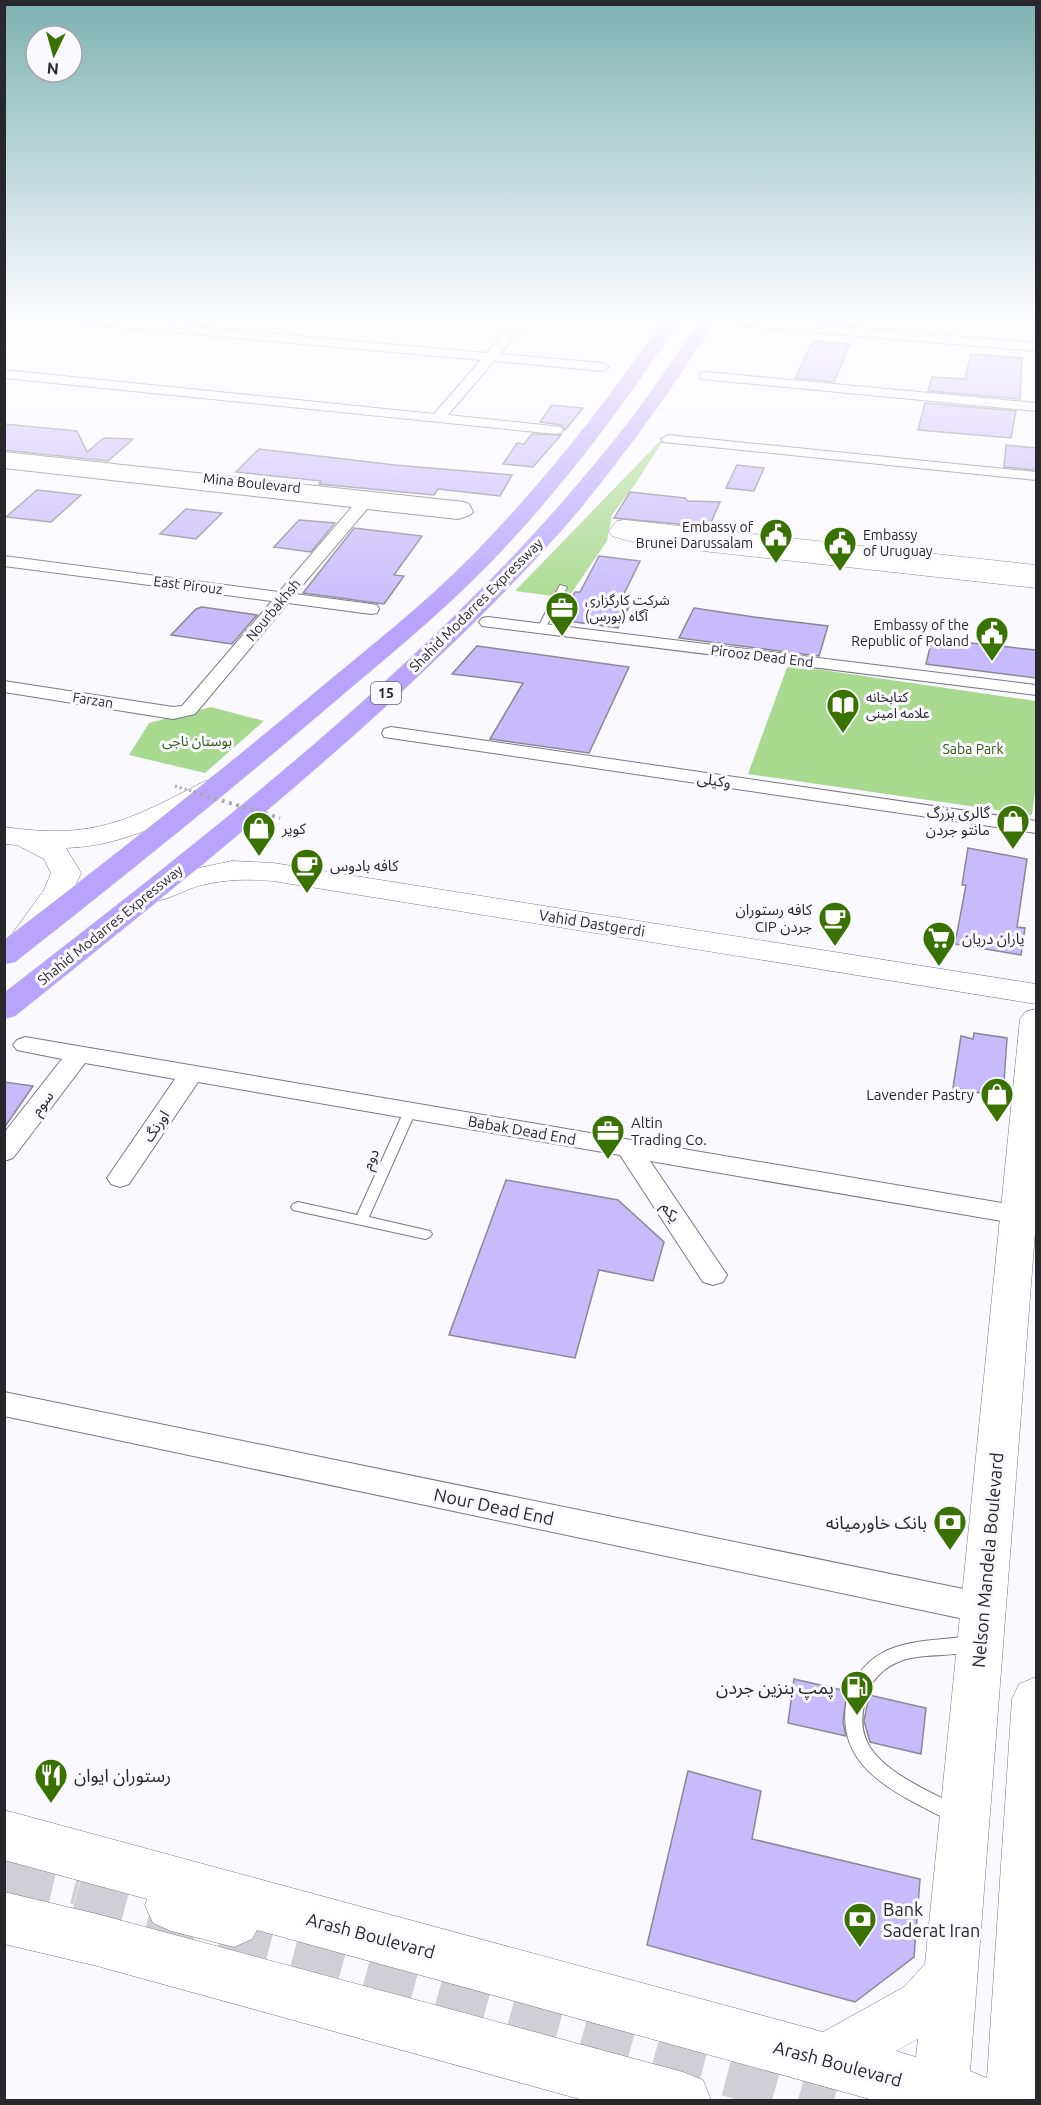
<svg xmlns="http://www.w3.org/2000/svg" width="1041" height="2105" font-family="Ubuntu,'Noto Sans Arabic',sans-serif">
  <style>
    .green { fill: #a9d98e }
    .building { fill: #c8bbfc; stroke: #8a8893; stroke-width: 1.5 }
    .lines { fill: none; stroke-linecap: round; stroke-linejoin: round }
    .secondary-tunnel { stroke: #d0cfd5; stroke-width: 50; stroke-dasharray: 50 25; stroke-linecap: butt }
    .highway-tunnel { stroke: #d0cfd5; stroke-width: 50; stroke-dasharray: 50 25; stroke-linecap: butt }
    .lane-casing { stroke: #7a7883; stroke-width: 2 }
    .street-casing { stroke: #7a7883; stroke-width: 2 }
    .secondary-casing { stroke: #7a7883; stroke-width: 1 }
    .highway-casing { stroke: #d8d8d9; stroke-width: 1 }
    .lane { fill: #fff; fill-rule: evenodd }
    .street { fill: #fff; fill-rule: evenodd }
    .secondary { fill: #fff; fill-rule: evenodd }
    .highway { fill: #b8a4fd; fill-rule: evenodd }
    .path-bridge-far1 { stroke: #aaa9af; stroke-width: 3; stroke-dasharray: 2 3; stroke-linecap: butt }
    .path-bridge { stroke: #aaa9af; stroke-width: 4; stroke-dasharray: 3 4.5; stroke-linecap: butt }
    .labels { text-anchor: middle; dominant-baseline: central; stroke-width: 6; stroke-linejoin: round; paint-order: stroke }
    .far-street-label { font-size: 14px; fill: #28272c; stroke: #faf9ff }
    .far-poi-label { font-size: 14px; fill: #28272c; stroke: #faf9ff; text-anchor: start }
    .shield { fill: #faf9ff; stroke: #67666b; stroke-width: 1.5 }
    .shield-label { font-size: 14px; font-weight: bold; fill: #28272c }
    .far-park-label { font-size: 14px; fill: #305b0c; stroke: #faf9ff }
    .street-label { font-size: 15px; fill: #28272c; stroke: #faf9ff }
    .poi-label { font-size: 15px; fill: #28272c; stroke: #faf9ff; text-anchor: start }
    .near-street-label { font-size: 18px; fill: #28272c; stroke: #faf9ff }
    .near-poi-label { font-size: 18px; fill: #28272c; stroke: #faf9ff; text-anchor: end }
  </style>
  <rect width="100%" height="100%" fill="#faf9ff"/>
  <g class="green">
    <polygon points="667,434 636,483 612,515 607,541 568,598 515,591"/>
    <polygon points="788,665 1036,701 1036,783 1032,815 748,774"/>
    <polygon points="211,707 264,721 205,773 129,755 149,723"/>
  </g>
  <g class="building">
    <polygon points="813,341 850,344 834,382 795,378"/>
    <polygon points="971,354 1022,358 1020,399 928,391 932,377 965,379"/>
    <polygon points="925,403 1016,411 1011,438 918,430"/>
    <polygon points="552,405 583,408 565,430 561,425 540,422"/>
    <polygon points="4,424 77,431 87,452 104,438 133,439 108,461 4,450"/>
    <polygon points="532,434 561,435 533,467 503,464 517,443 524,444"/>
    <polygon points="1006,445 1036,448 1036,470 1004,467"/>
    <polygon points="259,449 395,465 512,475 500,496 438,489 434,495 319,484 321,481 236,472"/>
    <polygon points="737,465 764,468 754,491 726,488"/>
    <polygon points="37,490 46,491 81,495 51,522 6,517"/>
    <polygon points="630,492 685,498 688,501 720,502 709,527 614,518"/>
    <polygon points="186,509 222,513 196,539 160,534"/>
    <polygon points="299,520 335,523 311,552 274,547"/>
    <polygon points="354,528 422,536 394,575 404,576 384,604 303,593"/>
    <polygon points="599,556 640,561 622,598 631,603 618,628 559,620 575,592 580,592"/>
    <polygon points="202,607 257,615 232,644 171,635 196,609"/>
    <polygon points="694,608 754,617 828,626 819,656 679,638"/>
    <polygon points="932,639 1036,650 1036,678 926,664"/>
    <polygon points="477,646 629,667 589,753 490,739 523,683 452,674"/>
    <polygon points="968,848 1027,859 1017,927 1025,928 1021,955 955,944 966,885 962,885"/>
    <polygon points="974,1033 1007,1038 1003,1097 953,1088 961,1036 973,1039"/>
    <polygon points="4,1082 33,1086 4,1128"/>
    <polygon points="506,1180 618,1200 664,1242 653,1281 599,1270 575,1358 449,1335"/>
    <polygon points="794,1679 847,1691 843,1722 846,1736 788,1723"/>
    <polygon points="869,1695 926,1708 921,1754 870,1742 864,1721"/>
    <polygon points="688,1771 761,1791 752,1839 920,1879 914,1957 855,2002 647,1945"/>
  </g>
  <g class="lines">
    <polyline class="secondary-tunnel" points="4,1860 80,1880"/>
    <polyline class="highway-tunnel" points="4,1876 76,1893 834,2100"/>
    <defs>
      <g id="lane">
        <polygon points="560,585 567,587 545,629 538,631 537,629"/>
        <polygon points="410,1107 416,1111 369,1217 430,1231 432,1234 430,1237 425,1239 293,1210 291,1207 293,1204 298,1202 357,1215 404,1111"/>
        <path d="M 972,1636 L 978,1639 L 980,1644 L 978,1649 C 952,1659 921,1651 896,1663 C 879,1670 866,1688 864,1705 C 862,1716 861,1726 865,1737 C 877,1771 931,1792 960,1807 L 963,1813 L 960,1819 L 954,1822 C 941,1817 929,1810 917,1804 C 875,1782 839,1756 846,1704 C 849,1683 864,1663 882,1653 C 908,1639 943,1640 972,1636 Z"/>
      </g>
      <g id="street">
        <polygon points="74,320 121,320 487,353 515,320 528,320 500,354 603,363 609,367 603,371 494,361 448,415 561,427 563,430 561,433 556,434 4,378 4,370 434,414 481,360 80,324"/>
        <polygon points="737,320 761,320 1036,343 1036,351 742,326 738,325"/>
        <polygon points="706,372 1036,403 1036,411 701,379 699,376 701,373"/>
        <polygon points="668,435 1036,472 1036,480 663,442 661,439"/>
        <polygon points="4,452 464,502 469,504 473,512 470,515 458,519 367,509 295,594 371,604 377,605 379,609 377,613 371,614 288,603 195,714 173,719 4,692 4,681 173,707 182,706 272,601 4,566 4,556 279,592 352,507 4,468"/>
        <polygon points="488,617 1036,685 1036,695 482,626 479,622 482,618"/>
        <polygon points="391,727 1036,821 1036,833 384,737 382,733 384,729"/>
        <polygon points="25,1037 1019,1206 1028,1208 1032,1215 1028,1222 1019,1224 650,1161 727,1275 723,1282 713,1285 703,1282 620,1155 198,1082 129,1184 120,1187 111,1184 107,1178 175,1079 85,1063 13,1158 4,1161 4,1133 62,1059 17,1050 13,1045 17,1040"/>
        <polygon points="4,1392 983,1593 995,1598 999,1608 995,1618 983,1623 4,1416"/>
      </g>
      <g id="secondary">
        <polygon points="625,520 1036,565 1036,588 640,544 612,536 609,531 617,521"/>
        <path d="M 215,779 L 225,781 L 229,787 L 225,793 C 173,819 125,846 66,848 L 81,873 L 73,891 L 33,947 L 22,950 L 11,947 L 7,941 L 44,890 L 51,873 L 44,859 L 17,845 L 4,844 L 4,827 C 94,840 128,821 205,781 Z"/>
        <path d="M 232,861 L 273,863 L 1036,984 L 1036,1004 L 273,881 C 248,879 227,879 202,885 C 181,890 162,906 140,900 L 135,894 C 148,876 210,866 232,861 Z"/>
        <path d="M 1036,1009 L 1036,1220 L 970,2071 L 987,2078 L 1012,1699 L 1019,1684 L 1036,1677 L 1036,2100 L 873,2100 L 257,1930 L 252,1939 L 234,1947 L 171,1931 L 153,1923 L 145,1905 L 147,1899 L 4,1860 L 4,1810 L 823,2032 L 904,1987 L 925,1964 L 1020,1019 L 1025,1012 ZM 918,2039 L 916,2057 L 896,2051 Z"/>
        <polygon points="4,1892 97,1914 683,2072 703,2080 711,2100 583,2100 97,1966 4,1944"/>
      </g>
      <g id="highway">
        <path d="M 664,320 L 680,320 C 623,407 560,491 487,566 C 437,617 381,662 327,708 C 225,795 121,879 15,962 L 4,964 L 4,940 C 109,860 211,779 312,695 C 367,649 424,605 474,554 C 544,482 606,403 664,320 Z"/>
        <path d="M 700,320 L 716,320 C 674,386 629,449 579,510 C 519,581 451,646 383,709 C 265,816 140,916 15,1016 L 4,1019 L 4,993 C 218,827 442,655 612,443 C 644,404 672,362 700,320 Z"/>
      </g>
    </defs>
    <use href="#lane" class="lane-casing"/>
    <use href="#street" class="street-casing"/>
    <use href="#secondary" class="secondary-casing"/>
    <use href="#highway" class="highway-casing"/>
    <use href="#lane" class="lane"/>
    <use href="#street" class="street"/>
    <use href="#secondary" class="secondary"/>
    <use href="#highway" class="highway"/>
    <polyline class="path-bridge-far1" points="175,786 198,793"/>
    <polyline class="path-bridge" points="193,792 280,818"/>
  </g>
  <linearGradient id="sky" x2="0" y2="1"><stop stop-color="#7db1b3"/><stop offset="0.52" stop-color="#fdfcff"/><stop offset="1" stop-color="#fdfcff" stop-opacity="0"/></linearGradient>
  <rect width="1041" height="615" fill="url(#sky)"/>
  <defs>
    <symbol id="civic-pin" viewBox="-11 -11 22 30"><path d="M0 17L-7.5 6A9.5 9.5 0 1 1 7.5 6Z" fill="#397200" stroke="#faf9ff"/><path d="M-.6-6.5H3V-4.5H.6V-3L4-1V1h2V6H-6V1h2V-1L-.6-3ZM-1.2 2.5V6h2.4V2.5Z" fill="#fff"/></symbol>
    <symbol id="office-pin" viewBox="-11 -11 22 30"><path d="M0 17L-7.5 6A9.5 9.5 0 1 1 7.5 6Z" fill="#397200" stroke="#faf9ff"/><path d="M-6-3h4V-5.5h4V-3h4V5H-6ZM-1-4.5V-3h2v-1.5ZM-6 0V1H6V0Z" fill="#fff"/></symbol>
    <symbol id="library-pin" viewBox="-11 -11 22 30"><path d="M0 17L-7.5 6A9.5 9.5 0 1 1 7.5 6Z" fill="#397200" stroke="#faf9ff"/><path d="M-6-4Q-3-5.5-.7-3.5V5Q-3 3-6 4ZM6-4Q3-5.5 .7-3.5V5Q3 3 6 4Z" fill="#fff"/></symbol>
    <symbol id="shop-pin" viewBox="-11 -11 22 30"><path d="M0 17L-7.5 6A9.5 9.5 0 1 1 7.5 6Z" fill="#397200" stroke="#faf9ff"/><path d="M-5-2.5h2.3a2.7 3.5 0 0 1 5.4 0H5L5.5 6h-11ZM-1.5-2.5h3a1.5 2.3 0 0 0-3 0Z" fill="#fff"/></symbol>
    <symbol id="cafe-pin" viewBox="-11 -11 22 30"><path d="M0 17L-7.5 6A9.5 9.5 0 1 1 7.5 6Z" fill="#397200" stroke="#faf9ff"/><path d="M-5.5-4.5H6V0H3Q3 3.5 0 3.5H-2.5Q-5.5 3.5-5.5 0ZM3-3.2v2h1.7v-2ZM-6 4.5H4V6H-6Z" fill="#fff"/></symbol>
    <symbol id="supermarket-pin" viewBox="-11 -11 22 30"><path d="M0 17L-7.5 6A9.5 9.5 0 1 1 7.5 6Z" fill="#397200" stroke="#faf9ff"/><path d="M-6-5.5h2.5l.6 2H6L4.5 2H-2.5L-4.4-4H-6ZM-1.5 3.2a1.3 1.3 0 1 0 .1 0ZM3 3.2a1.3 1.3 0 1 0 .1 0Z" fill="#fff"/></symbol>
    <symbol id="bank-pin" viewBox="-11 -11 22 30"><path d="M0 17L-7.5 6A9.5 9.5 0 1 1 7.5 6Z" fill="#397200" stroke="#faf9ff"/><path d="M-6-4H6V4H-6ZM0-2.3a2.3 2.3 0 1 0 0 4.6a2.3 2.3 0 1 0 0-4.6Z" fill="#fff"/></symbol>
    <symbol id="fuel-pin" viewBox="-11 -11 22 30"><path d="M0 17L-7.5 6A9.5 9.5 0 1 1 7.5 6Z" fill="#397200" stroke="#faf9ff"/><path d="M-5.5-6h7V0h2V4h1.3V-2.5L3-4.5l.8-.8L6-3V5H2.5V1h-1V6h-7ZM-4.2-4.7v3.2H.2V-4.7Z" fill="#fff"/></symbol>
    <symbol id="restaurant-pin" viewBox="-11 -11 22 30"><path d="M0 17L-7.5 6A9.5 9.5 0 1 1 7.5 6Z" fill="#397200" stroke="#faf9ff"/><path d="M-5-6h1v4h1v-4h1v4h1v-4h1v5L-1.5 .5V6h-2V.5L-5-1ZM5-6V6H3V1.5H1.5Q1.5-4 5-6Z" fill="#fff"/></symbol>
  </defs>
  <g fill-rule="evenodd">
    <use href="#civic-pin" x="757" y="516" width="38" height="52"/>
    <use href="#civic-pin" x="821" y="524" width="38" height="52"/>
    <use href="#office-pin" x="543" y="589" width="38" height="52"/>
    <use href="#civic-pin" x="973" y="614" width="38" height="52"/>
    <use href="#library-pin" x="824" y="686" width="38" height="52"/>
    <use href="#shop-pin" x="994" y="802" width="38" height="52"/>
    <use href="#shop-pin" x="240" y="809" width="38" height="52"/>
    <use href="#cafe-pin" x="288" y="846" width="38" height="52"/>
    <use href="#cafe-pin" x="816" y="899" width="38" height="52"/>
    <use href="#supermarket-pin" x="920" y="919" width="38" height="52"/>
    <use href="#shop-pin" x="978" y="1075" width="38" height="52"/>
    <use href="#office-pin" x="589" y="1112" width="38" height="52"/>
    <use href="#bank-pin" x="931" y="1503" width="38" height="52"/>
    <use href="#fuel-pin" x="838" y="1668" width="38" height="52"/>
    <use href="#restaurant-pin" x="32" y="1756" width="38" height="52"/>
    <use href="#bank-pin" x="841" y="1900" width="38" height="52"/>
  </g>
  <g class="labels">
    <g class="far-street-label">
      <text transform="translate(252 483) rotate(6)">Mina Boulevard</text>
      <text transform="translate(188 585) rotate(7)">East Pirouz</text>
      <text transform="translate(476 605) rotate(-45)">Shahid Modarres Expressway</text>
      <text transform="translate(273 610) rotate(-50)">Nourbakhsh</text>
      <text transform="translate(762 656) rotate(7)">Pirooz Dead End</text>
      <text transform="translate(93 700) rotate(9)">Farzan</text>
      <text transform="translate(110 925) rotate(-39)">Shahid Modarres Expressway</text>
    </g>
    <g class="far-poi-label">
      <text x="753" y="527" text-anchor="end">Embassy of<tspan x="753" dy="16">Brunei Darussalam</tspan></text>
      <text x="863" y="535">Embassy<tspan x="863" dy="16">of Uruguay</tspan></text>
      <text x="585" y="600">شرکت کارگزاری<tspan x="585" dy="16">آگاه (بورس)</tspan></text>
      <text x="969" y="625" text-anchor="end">Embassy of the<tspan x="969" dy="16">Republic of Poland</tspan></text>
      <text x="866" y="697">کتابخانه<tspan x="866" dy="16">علامه امینی</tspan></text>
    </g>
    <rect class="shield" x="371" y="682" width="30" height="22" rx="4.5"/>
    <g class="shield-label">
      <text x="386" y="693">15</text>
    </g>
    <g class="far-park-label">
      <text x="197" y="741">بوستان ناجی</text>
      <text x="973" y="749">Saba Park</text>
    </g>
    <g class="street-label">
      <text transform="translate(714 780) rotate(8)">وكيلی</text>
      <text transform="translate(592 923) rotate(9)">Vahid Dastgerdi</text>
      <text transform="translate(42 1103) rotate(-53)">سوم</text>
      <text transform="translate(156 1126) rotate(-56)">اورنگ</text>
      <text transform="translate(522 1130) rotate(10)">Babak Dead End</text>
      <text transform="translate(370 1159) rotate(-66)">دوم</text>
      <text transform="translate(671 1212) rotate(56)">یکم</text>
    </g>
    <g class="poi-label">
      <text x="990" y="812" text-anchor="end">گالری بزرگ<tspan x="990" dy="17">مانتو جردن</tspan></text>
      <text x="282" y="828">کویر</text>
      <text x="330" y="865">کافه بادوس</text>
      <text x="812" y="909" text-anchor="end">كافه رستوران<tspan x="812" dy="17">CIP جردن</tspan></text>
      <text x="962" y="938">یاران دریان</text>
      <text x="974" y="1094" text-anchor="end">Lavender Pastry</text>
      <text x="631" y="1122">Altin<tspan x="631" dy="17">Trading Co.</tspan></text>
    </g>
    <g class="near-street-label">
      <text transform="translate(494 1506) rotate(12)">Nour Dead End</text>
      <text transform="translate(987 1560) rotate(-85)">Nelson Mandela Boulevard</text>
      <text transform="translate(371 1935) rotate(15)">Arash Boulevard</text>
      <text transform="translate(838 2063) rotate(15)">Arash Boulevard</text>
    </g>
    <g class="near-poi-label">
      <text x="927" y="1522">بانک خاورمیانه</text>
      <text x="834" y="1687">پمپ بنزين جردن</text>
      <text x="74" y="1775" text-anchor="start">رستوران ایوان</text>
      <text x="883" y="1909" text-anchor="start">Bank<tspan x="883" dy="21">Saderat Iran</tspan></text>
    </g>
  </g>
  <rect width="1041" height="2105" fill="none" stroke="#28272c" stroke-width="12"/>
  <g transform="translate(54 54) rotate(185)"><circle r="28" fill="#faf9ff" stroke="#a6a5ab" stroke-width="1.5"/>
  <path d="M0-4.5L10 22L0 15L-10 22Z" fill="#397200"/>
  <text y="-9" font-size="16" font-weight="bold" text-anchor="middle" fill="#28272c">N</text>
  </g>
</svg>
